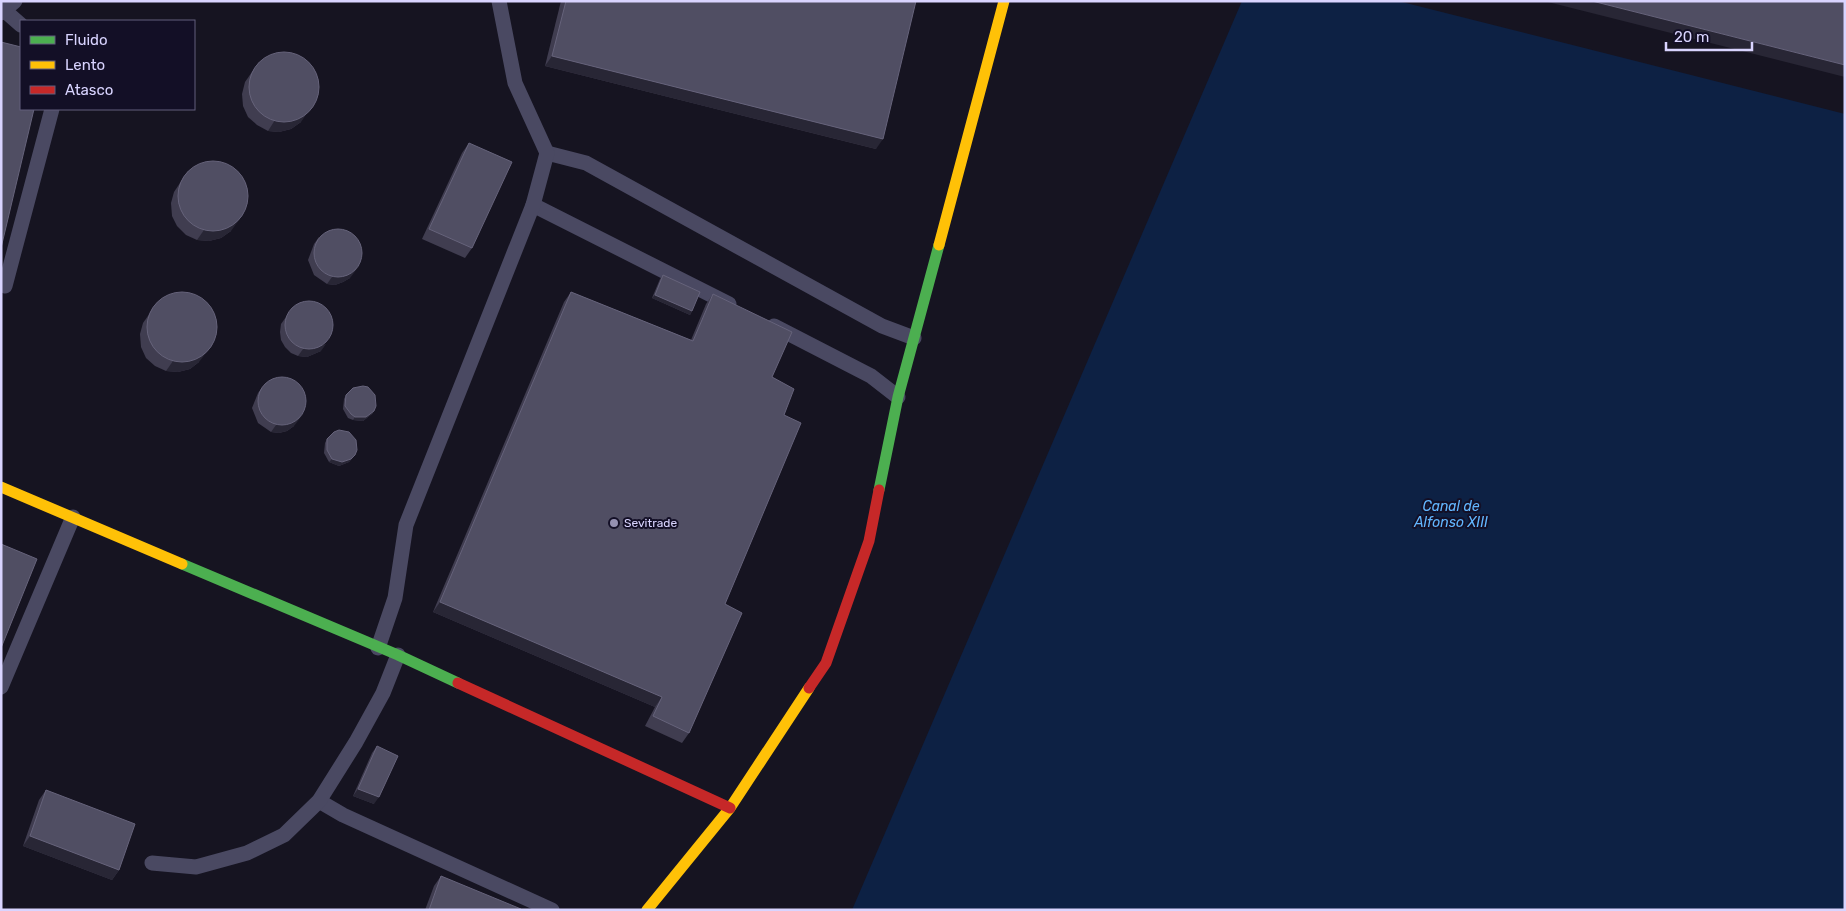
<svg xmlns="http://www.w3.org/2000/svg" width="1846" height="911" font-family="Rubik,sans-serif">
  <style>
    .water { fill: #0d2144 }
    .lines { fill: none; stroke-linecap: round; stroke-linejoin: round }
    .lane { stroke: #4a4962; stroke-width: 15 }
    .fast { stroke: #4caf50; stroke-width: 11 }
    .slow { stroke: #ffc107; stroke-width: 11 }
    .jam { stroke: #c62828; stroke-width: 11 }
    .wall { fill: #403d50 }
    .shaded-wall { fill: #282635 }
    .building { fill: #504e63; stroke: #66637b }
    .poi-dot { fill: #9591b1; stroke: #130f26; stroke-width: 2 }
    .labels { text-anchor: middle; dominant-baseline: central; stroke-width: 4; stroke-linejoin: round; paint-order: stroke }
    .poi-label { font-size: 12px; fill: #d9d4ff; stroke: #130f26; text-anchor: start }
    .water-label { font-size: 14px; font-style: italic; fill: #62b6ff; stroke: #130f26 }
  </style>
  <rect width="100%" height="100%" fill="#161421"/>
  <polygon class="water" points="1242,1 1398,1 1845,114 1845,910 852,910"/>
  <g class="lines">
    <g class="lane">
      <polyline points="5,11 21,25"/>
      <polyline points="1,13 15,1"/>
      <polyline points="547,153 586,163 882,326 914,338"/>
      <polyline points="533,205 729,304"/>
      <polyline points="5,286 52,109"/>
      <polyline points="774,326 871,376 898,397"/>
      <polyline points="378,648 395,598 406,525 533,205 547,153 515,83 499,1"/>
      <polyline points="1,687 73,517"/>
      <polyline points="319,801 343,815 552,910"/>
      <polyline points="152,863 196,867 247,853 284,835 319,801 356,742 383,693 398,655"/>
    </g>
    <g class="fast">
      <polyline points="879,490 898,397 939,245"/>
      <polyline points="182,564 398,655 458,683"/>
    </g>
    <g class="slow">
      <polyline points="939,245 1004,1"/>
      <polyline points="1,487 182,564"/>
      <polyline points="647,910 730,808 809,688"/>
    </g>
    <g class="jam">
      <polyline points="458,683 730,808"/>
      <polyline points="809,688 826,663 869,541 879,490"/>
    </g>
  </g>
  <g class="wall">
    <polygon points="561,1 916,1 876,149 545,66"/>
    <polygon points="259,62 301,122 291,129 279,132 268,131 257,125 248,117 243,106 242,94 245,82"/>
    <polygon points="469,143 472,248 465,258 422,239 462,153"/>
    <polygon points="188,171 231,231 221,238 209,241 197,240 186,235 177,226 172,216 171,203 174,192"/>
    <polygon points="319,237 350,278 343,282 335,285 327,284 314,275 308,260 314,244"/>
    <polygon points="663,275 692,311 690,315 652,298 660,279"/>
    <polygon points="571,292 691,340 706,304 713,294 772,377 784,415 725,604 689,733 682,743 645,726 655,707 433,612 564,302"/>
    <polygon points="157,303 199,362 190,369 178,372 166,371 155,366 146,358 141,347 140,334 143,323"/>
    <polygon points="286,317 321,351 307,357 298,356 291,353 285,347 281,340 280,332 281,324"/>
    <polygon points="263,386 294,426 287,431 279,433 271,432 258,423 252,408 258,393"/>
    <polygon points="346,395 374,411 372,414 363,421 353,420 348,418 343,409 344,399"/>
    <polygon points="327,439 355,455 349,462 339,466 329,462 324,453 325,443"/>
    <polygon points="377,746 374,804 353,796 372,753"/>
    <polygon points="46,790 119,870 112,880 23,846 39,800"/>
    <polygon points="441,876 520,910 425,910 434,886"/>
  </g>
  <g class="shaded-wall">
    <polygon points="1544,1 1592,1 1845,65 1845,77"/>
    <polygon points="552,56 883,139 876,149 545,66"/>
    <polygon points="314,103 301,122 291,129 279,132 268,131 275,120"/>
    <polygon points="244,213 231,231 221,238 209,241 197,240 204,230"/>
    <polygon points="360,265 350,278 343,282 335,285 327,284 332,277"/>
    <polygon points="655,295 692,311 690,315 652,298"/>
    <polygon points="213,344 199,362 190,369 178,372 166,371 173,361"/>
    <polygon points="326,344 321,351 307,357 298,356 303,349"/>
    <polygon points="374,411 372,414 363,421 353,420 355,417"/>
    <polygon points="304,413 294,426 287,431 279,433 271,432 276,425"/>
    <polygon points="355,455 349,462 339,466 329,462 332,459"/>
    <polygon points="440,602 662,697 655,707 433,612"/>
    <polygon points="358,789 379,797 374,804 353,796"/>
    <polygon points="30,836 119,870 112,880 23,846"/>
  </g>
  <g class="building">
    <polygon points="566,1 916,1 883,139 552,56"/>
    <polygon points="1592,1 1845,1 1845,65"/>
    <polygon points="1,42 21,47 21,109 34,109 1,248"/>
    <circle cx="284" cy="87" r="35"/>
    <polygon points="469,143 512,162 472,248 429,229"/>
    <circle cx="213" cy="196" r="35"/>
    <circle cx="338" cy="253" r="24"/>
    <polygon points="663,275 700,292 692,311 655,295"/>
    <polygon points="571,292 693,341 713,294 792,332 772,377 794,389 784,415 801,423 725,604 742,613 689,733 653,716 662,697 440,602"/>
    <circle cx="182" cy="327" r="35"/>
    <circle cx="309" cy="325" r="24"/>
    <circle cx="282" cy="401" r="24"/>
    <polygon points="363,386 368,387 375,395 376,406 374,411 366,417 355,417 351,414 345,406 346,395 353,388"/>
    <polygon points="339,430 349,432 356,440 357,450 355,455 351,459 342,462 332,459 327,450 327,439 334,432"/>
    <polygon points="1,544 37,559 1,648"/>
    <polygon points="377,746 398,756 379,797 358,789"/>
    <polygon points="46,790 135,824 119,870 30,836"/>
    <polygon points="441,876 521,909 520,910 429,910"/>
  </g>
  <circle class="poi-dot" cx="614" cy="523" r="5"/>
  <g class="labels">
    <g class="poi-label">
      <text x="624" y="523">Sevitrade</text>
    </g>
    <g class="water-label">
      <text x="1451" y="506">Canal de<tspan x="1451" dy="16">Alfonso XIII</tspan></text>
    </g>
  </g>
  <rect width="1846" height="911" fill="none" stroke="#d9d4ff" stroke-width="5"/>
  <rect x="20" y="20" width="175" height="90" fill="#130f26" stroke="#625e7d"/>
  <rect x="30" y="36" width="25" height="8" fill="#4caf50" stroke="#625e7d"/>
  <text x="65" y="45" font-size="15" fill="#d9d4ff">Fluido</text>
  <rect x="30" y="61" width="25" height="8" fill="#ffc107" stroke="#625e7d"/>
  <text x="65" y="70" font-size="15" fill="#d9d4ff">Lento</text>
  <rect x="30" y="86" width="25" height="8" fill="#c62828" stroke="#625e7d"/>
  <text x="65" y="95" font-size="15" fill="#d9d4ff">Atasco</text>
  <path d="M1666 42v8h86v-8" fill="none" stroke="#d9d4ff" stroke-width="2.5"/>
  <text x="1674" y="42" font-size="15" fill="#d9d4ff" stroke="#130f26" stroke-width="4" paint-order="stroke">20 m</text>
</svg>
